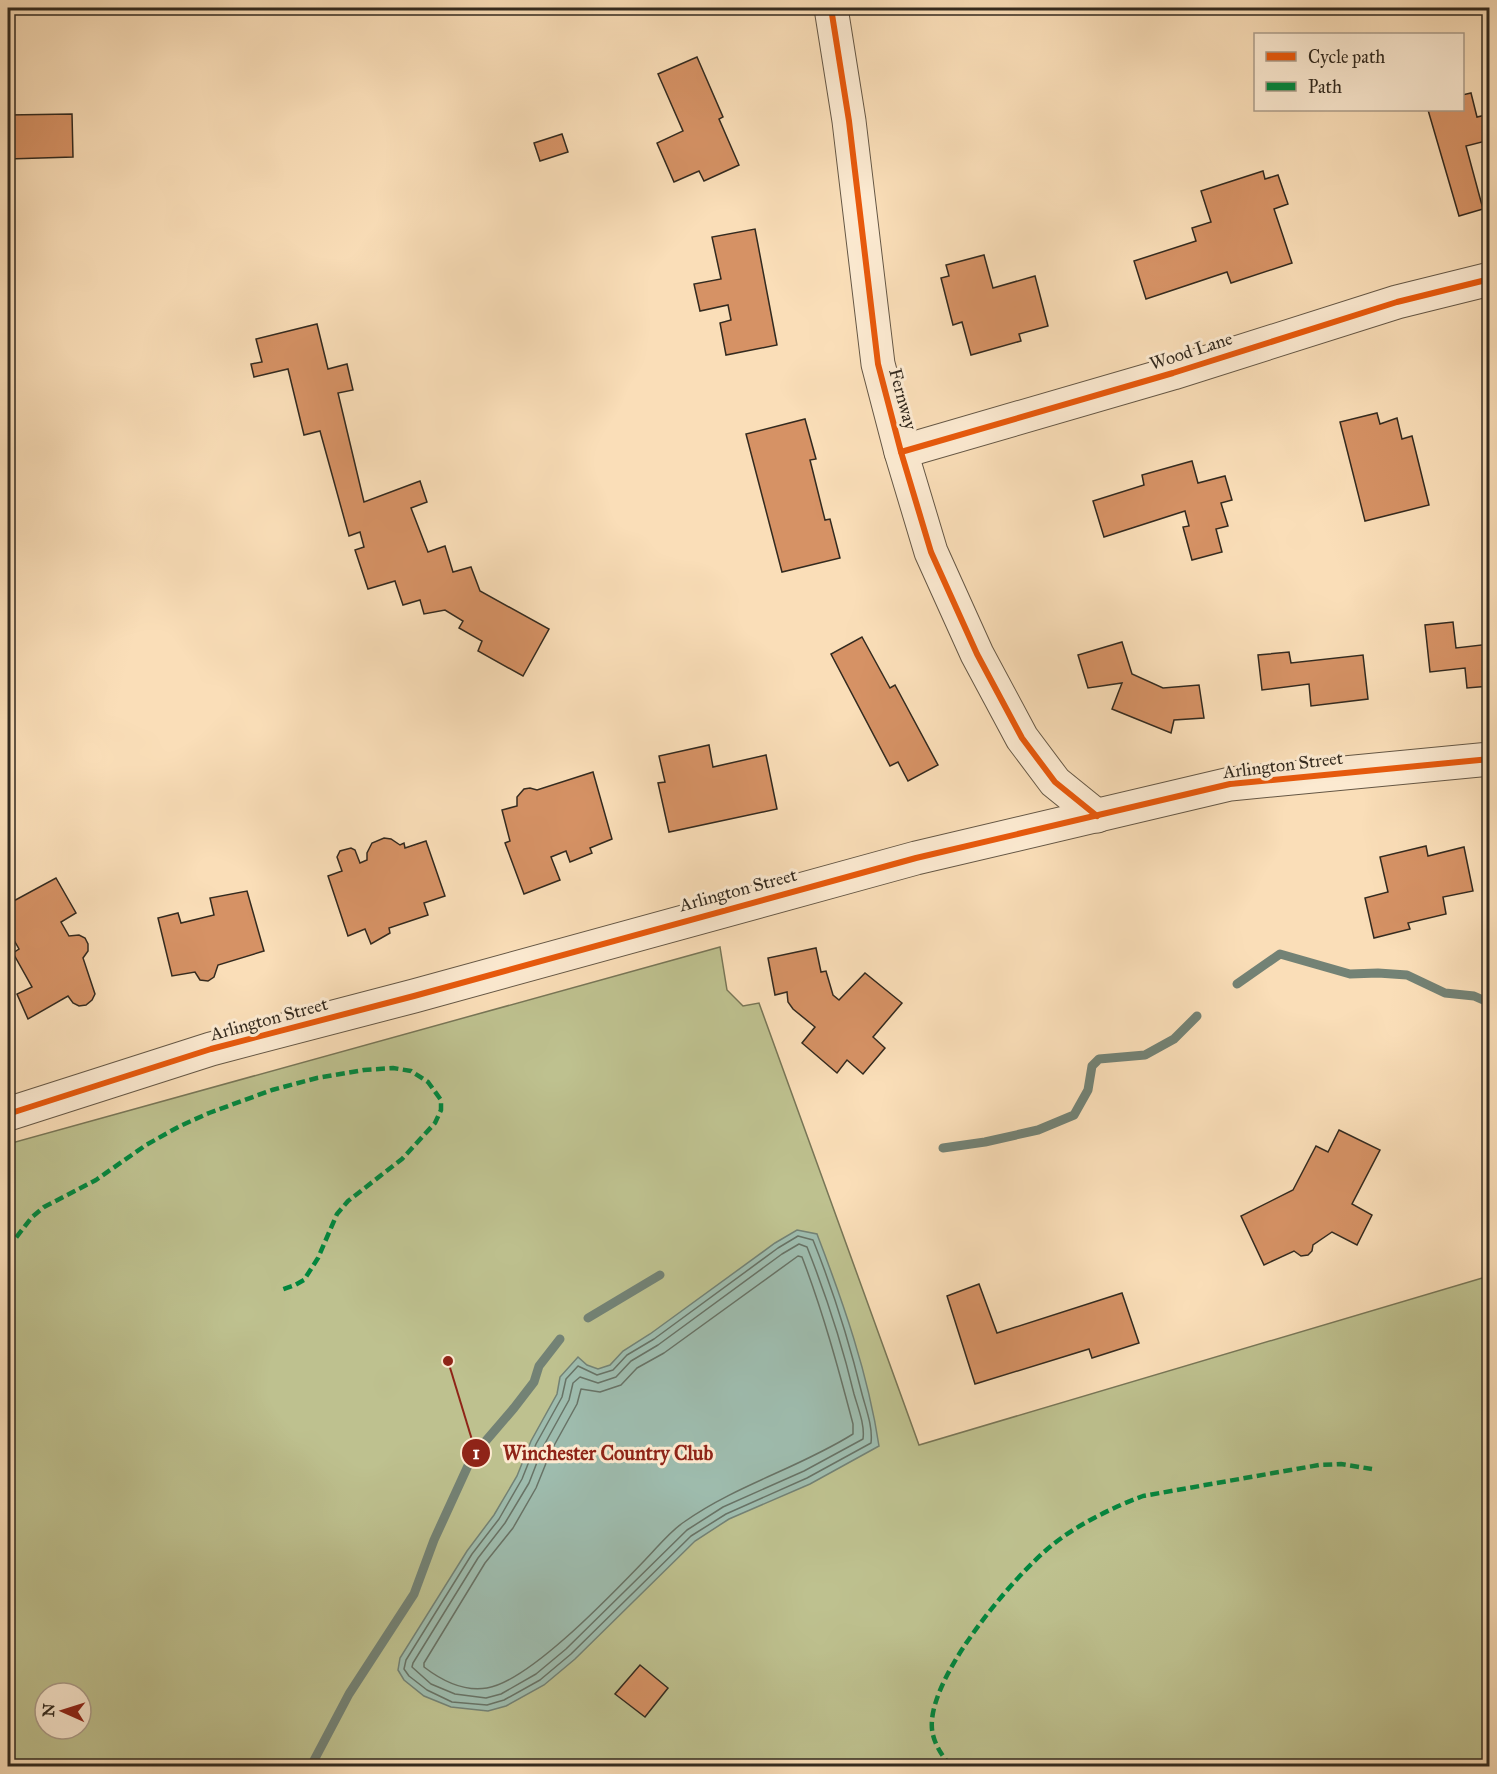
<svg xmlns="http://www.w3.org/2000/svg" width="1497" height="1774" font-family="'IM FELL Great Primer',serif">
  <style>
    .green { fill: #bec18f; stroke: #787657; stroke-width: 1.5; fill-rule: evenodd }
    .water { fill: #9ebcae; stroke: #738275; stroke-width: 1.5 }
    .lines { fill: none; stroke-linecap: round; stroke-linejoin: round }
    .shore { stroke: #687366; stroke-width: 1.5 }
    .stream { stroke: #738275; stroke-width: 9 }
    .building { fill: #d69265; stroke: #332a1f; stroke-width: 1.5 }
    .street-casing { stroke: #655745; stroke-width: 35 }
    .street { stroke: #fcead1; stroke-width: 33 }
    .quiet { stroke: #00873e; stroke-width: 4.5; stroke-dasharray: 9 4.5; stroke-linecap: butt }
    .cycleway-casing { stroke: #fcead1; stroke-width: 10 }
    .cycleway { stroke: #e8590c; stroke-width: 6 }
    .labels { text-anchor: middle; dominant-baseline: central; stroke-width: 6; stroke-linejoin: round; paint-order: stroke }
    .street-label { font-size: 18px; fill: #332a1f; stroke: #fcead1 }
    .leader { fill: none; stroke: #8f2418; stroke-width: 2 }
    .callout-dot { fill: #8f2418; stroke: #fcead1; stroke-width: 2 }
    .mark-label { font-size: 18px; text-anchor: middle; font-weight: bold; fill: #fff }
    .callout-label { font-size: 20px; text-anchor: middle; font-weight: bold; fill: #8f2418; stroke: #fcead1; stroke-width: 6; stroke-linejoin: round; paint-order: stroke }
  </style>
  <rect width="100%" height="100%" fill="#fadeb8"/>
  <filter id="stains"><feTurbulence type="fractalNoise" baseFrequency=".00333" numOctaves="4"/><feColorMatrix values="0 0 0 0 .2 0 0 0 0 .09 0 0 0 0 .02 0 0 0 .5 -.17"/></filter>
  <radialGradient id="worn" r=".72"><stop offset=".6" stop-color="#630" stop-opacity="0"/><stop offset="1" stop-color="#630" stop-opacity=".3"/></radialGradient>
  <path class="green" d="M 720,947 L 727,990 L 743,1006 L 759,1003 L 919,1445 L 1489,1276 L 1489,1766 L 8,1766 L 8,1144 ZM 45,1693 L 81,1693 L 81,1729 L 45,1729 Z"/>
  <path class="water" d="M 797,1230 L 817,1234 C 843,1302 868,1373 879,1446 L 810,1484 L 729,1519 L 695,1541 L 575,1659 L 544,1685 L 506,1706 L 488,1711 L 451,1707 L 424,1696 L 404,1680 L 398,1670 L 400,1658 L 467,1551 L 494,1515 L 517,1476 L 531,1441 L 557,1394 L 560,1377 L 578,1357 L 587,1365 L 598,1369 L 610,1365 L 623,1351 L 650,1334 L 775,1243 Z"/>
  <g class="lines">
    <g class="shore">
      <path d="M 798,1236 L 813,1240 C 833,1290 849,1341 862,1394 C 866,1409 873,1427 871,1443 L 807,1478 L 726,1514 L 691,1536 L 571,1654 L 540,1680 L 504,1700 L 487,1705 L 452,1702 L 427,1690 L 409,1676 L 404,1669 L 406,1660 L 472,1554 L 499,1519 L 522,1479 L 536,1444 L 562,1397 L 566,1379 L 578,1366 L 597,1375 L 613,1370 L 627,1355 L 654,1339 L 778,1248 Z"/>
      <path d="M 799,1244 L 807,1247 C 826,1295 842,1344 854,1394 C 858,1408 865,1425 863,1439 L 804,1471 L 723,1507 L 687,1530 L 566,1649 L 536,1674 L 501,1694 L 486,1698 L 455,1694 L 431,1684 L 412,1667 L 413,1663 L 478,1558 L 505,1523 L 529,1483 L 543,1447 L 569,1400 L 573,1383 L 580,1377 L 598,1383 L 616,1377 L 631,1361 L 658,1345 L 782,1254 Z"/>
      <path d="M 798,1256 L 802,1257 C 823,1312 838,1367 853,1424 L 853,1434 C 799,1468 736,1485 684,1522 C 669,1532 657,1548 645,1560 C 613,1593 530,1681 487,1688 C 464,1692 441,1680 424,1667 L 424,1663 L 485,1563 L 513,1528 L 536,1488 L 551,1451 L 577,1404 L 581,1389 L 600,1392 L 621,1385 L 637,1368 L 664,1353 Z"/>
    </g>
    <g class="stream">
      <polyline points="1237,984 1280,954 1350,974 1378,973 1407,975 1445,993 1474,996 1490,1003"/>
      <polyline points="943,1148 985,1142 1038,1130 1074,1115 1088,1090 1092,1066 1099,1059 1145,1055 1174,1039 1197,1016"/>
      <polyline points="588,1318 660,1275"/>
      <polyline points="311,1766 349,1694 414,1594 434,1540 472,1457 514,1408 534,1382 539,1366 560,1339"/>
    </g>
  </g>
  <g class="building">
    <polygon points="697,57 723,117 719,119 739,165 704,181 699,171 674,182 657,143 683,131 658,74"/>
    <polygon points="1471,93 1477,117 1490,114 1490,140 1466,146 1483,209 1459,216 1428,110 1462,110 1462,95"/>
    <polygon points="72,114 73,157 8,159 8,115"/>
    <polygon points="562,134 568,152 540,161 534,143"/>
    <polygon points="1263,171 1265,179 1278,175 1288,204 1274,209 1292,263 1231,283 1227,272 1146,299 1134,261 1196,241 1192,228 1211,222 1201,191"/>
    <polygon points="755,229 777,345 726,355 720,323 731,320 728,305 700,311 694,284 721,279 712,237"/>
    <polygon points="984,255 993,288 1035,276 1048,326 1019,334 1021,341 971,355 962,322 953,325 941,278 949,276 946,265"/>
    <polygon points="317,324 328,369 347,364 353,390 338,393 364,502 420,481 427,502 411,508 428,552 445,546 453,572 471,567 480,591 549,629 523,676 478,651 482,641 459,628 463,621 445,610 424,614 420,600 403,605 395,581 368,589 355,550 364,547 360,532 349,536 320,431 304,435 288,369 254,377 251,364 262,362 256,339"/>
    <polygon points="1377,413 1380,424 1397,418 1402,439 1412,436 1429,505 1365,521 1340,422"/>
    <polygon points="805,419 816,459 810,460 825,520 830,519 840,558 782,572 746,434"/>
    <polygon points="1192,461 1198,483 1225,476 1232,500 1221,503 1228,526 1216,529 1222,552 1192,560 1183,527 1189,526 1185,511 1104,537 1093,501 1144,485 1142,475"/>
    <polygon points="1453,622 1456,648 1490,644 1490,686 1467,688 1465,668 1430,672 1425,625"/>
    <polygon points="862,637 890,688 895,685 938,765 908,781 898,762 890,766 831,654"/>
    <polygon points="1122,642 1132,674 1163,688 1199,685 1204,718 1174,720 1171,733 1112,709 1122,683 1088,688 1078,655"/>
    <polygon points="1289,652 1291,663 1363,655 1368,699 1311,706 1309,684 1262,690 1258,655"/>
    <polygon points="709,745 713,767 766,755 777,809 669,832 658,783 665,782 659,756"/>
    <polygon points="593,772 612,839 590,848 592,853 570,862 566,851 551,857 560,880 524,894 505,843 510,841 502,810 517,806 517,797 524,789 530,788 537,790"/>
    <polygon points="384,838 391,839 400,845 404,843 405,848 426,841 445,896 424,903 428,915 389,928 390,933 371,944 365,929 348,936 328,876 342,871 337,857 340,851 351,848 355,850 360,863 367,860 367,853 372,843"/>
    <polygon points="1426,846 1428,856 1464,847 1473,891 1443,897 1446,914 1408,923 1410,929 1374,938 1365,898 1388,892 1380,857"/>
    <polygon points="56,878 76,913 61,922 69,936 79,935 85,938 88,944 88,951 83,958 95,994 92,1000 86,1005 79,1006 73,1003 68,996 28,1019 17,994 32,987 13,953 19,949 15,942 8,946 8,904"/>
    <polygon points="247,891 264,951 218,965 214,977 208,981 200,980 195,972 172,976 158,918 178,913 181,923 214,915 210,898"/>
    <polygon points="816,948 821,972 826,971 833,995 839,1000 865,973 902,1003 873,1037 885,1048 863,1074 847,1060 837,1073 802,1043 815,1027 793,1009 788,1002 787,992 775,995 768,958"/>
    <polygon points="1339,1130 1380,1150 1352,1204 1372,1215 1357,1245 1332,1232 1313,1245 1312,1251 1308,1255 1301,1256 1294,1251 1264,1265 1241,1216 1293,1190 1316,1146 1328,1152"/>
    <polygon points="979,1284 997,1333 1122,1293 1139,1343 1092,1358 1089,1349 975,1384 947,1296"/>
    <polygon points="640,1665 668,1688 645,1717 615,1694"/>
  </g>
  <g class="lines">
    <defs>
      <g id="street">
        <polyline points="831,8 849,121 878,364 901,452 931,552 977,654 1022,738 1055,782 1097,816"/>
        <polyline points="901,452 1173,373 1397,302 1490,279"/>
        <polyline points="8,1114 211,1049 414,996 916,858 1230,784 1490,759"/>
      </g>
    </defs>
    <use href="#street" class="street-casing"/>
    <use href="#street" class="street"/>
    <g class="quiet">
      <polyline points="8,1248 32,1217 44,1207 96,1180 146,1145 180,1126 209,1113 272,1090 317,1078 364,1070 393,1068 411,1071 428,1082 441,1100 441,1110 435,1123 402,1159 348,1201 337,1214 318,1258 304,1280 295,1285 281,1290"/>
      <path d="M 951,1766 C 943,1757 936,1747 933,1735 C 920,1685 1014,1576 1051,1546 C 1075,1526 1113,1507 1143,1496 L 1319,1465 L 1341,1464 L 1372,1469"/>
    </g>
    <defs>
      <g id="cycleway">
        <polyline points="831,8 849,121 878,364 901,452 931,552 977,654 1022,738 1055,782 1097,816"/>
        <polyline points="901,452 1173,373 1397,302 1490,279"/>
        <polyline points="8,1114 211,1049 414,996 916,858 1230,784 1490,759"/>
      </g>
    </defs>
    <use href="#cycleway" class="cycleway-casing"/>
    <use href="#cycleway" class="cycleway"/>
  </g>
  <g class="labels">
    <g class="street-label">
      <text transform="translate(1191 351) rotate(-18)">Wood Lane</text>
      <text transform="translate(903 399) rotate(75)">Fernway</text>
      <text transform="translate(1283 765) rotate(-7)">Arlington Street</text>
      <text transform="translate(738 890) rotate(-15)">Arlington Street</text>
      <text transform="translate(269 1019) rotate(-15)">Arlington Street</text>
    </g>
  </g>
  <path class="leader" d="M448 1361L476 1453"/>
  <g class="callout-dot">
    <circle cx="448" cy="1361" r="6"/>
    <circle cx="476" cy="1453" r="15"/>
  </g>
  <g class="mark-label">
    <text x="476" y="1459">1</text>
  </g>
  <g class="callout-label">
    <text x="608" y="1460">Winchester Country Club</text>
  </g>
  <rect width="1497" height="1774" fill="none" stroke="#fadeb8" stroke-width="30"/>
  <rect x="9" y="9" width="1479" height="1756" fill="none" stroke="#332a1f" stroke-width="3"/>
  <rect x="15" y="15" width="1467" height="1744" fill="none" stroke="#332a1f" stroke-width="1.5"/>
  <rect x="1254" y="33" width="210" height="78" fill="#fcead1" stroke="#ac9d8a" stroke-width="1.5"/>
  <rect x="1266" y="52" width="30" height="9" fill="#e8590c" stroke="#ac9d8a" stroke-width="1.5"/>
  <text x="1308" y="63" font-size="18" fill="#332a1f">Cycle path</text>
  <rect x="1266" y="82" width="30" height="9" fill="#00873e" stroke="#ac9d8a" stroke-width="1.5"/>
  <text x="1308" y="93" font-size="18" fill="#332a1f">Path</text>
  <g transform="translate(63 1711) rotate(273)"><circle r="28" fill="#fcead1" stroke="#ac9d8a" stroke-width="1.5"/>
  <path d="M0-4.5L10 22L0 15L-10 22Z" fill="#8f2418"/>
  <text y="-9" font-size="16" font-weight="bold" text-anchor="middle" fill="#332a1f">N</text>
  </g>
  <rect width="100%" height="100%" filter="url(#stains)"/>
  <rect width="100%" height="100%" fill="url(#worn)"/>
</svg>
